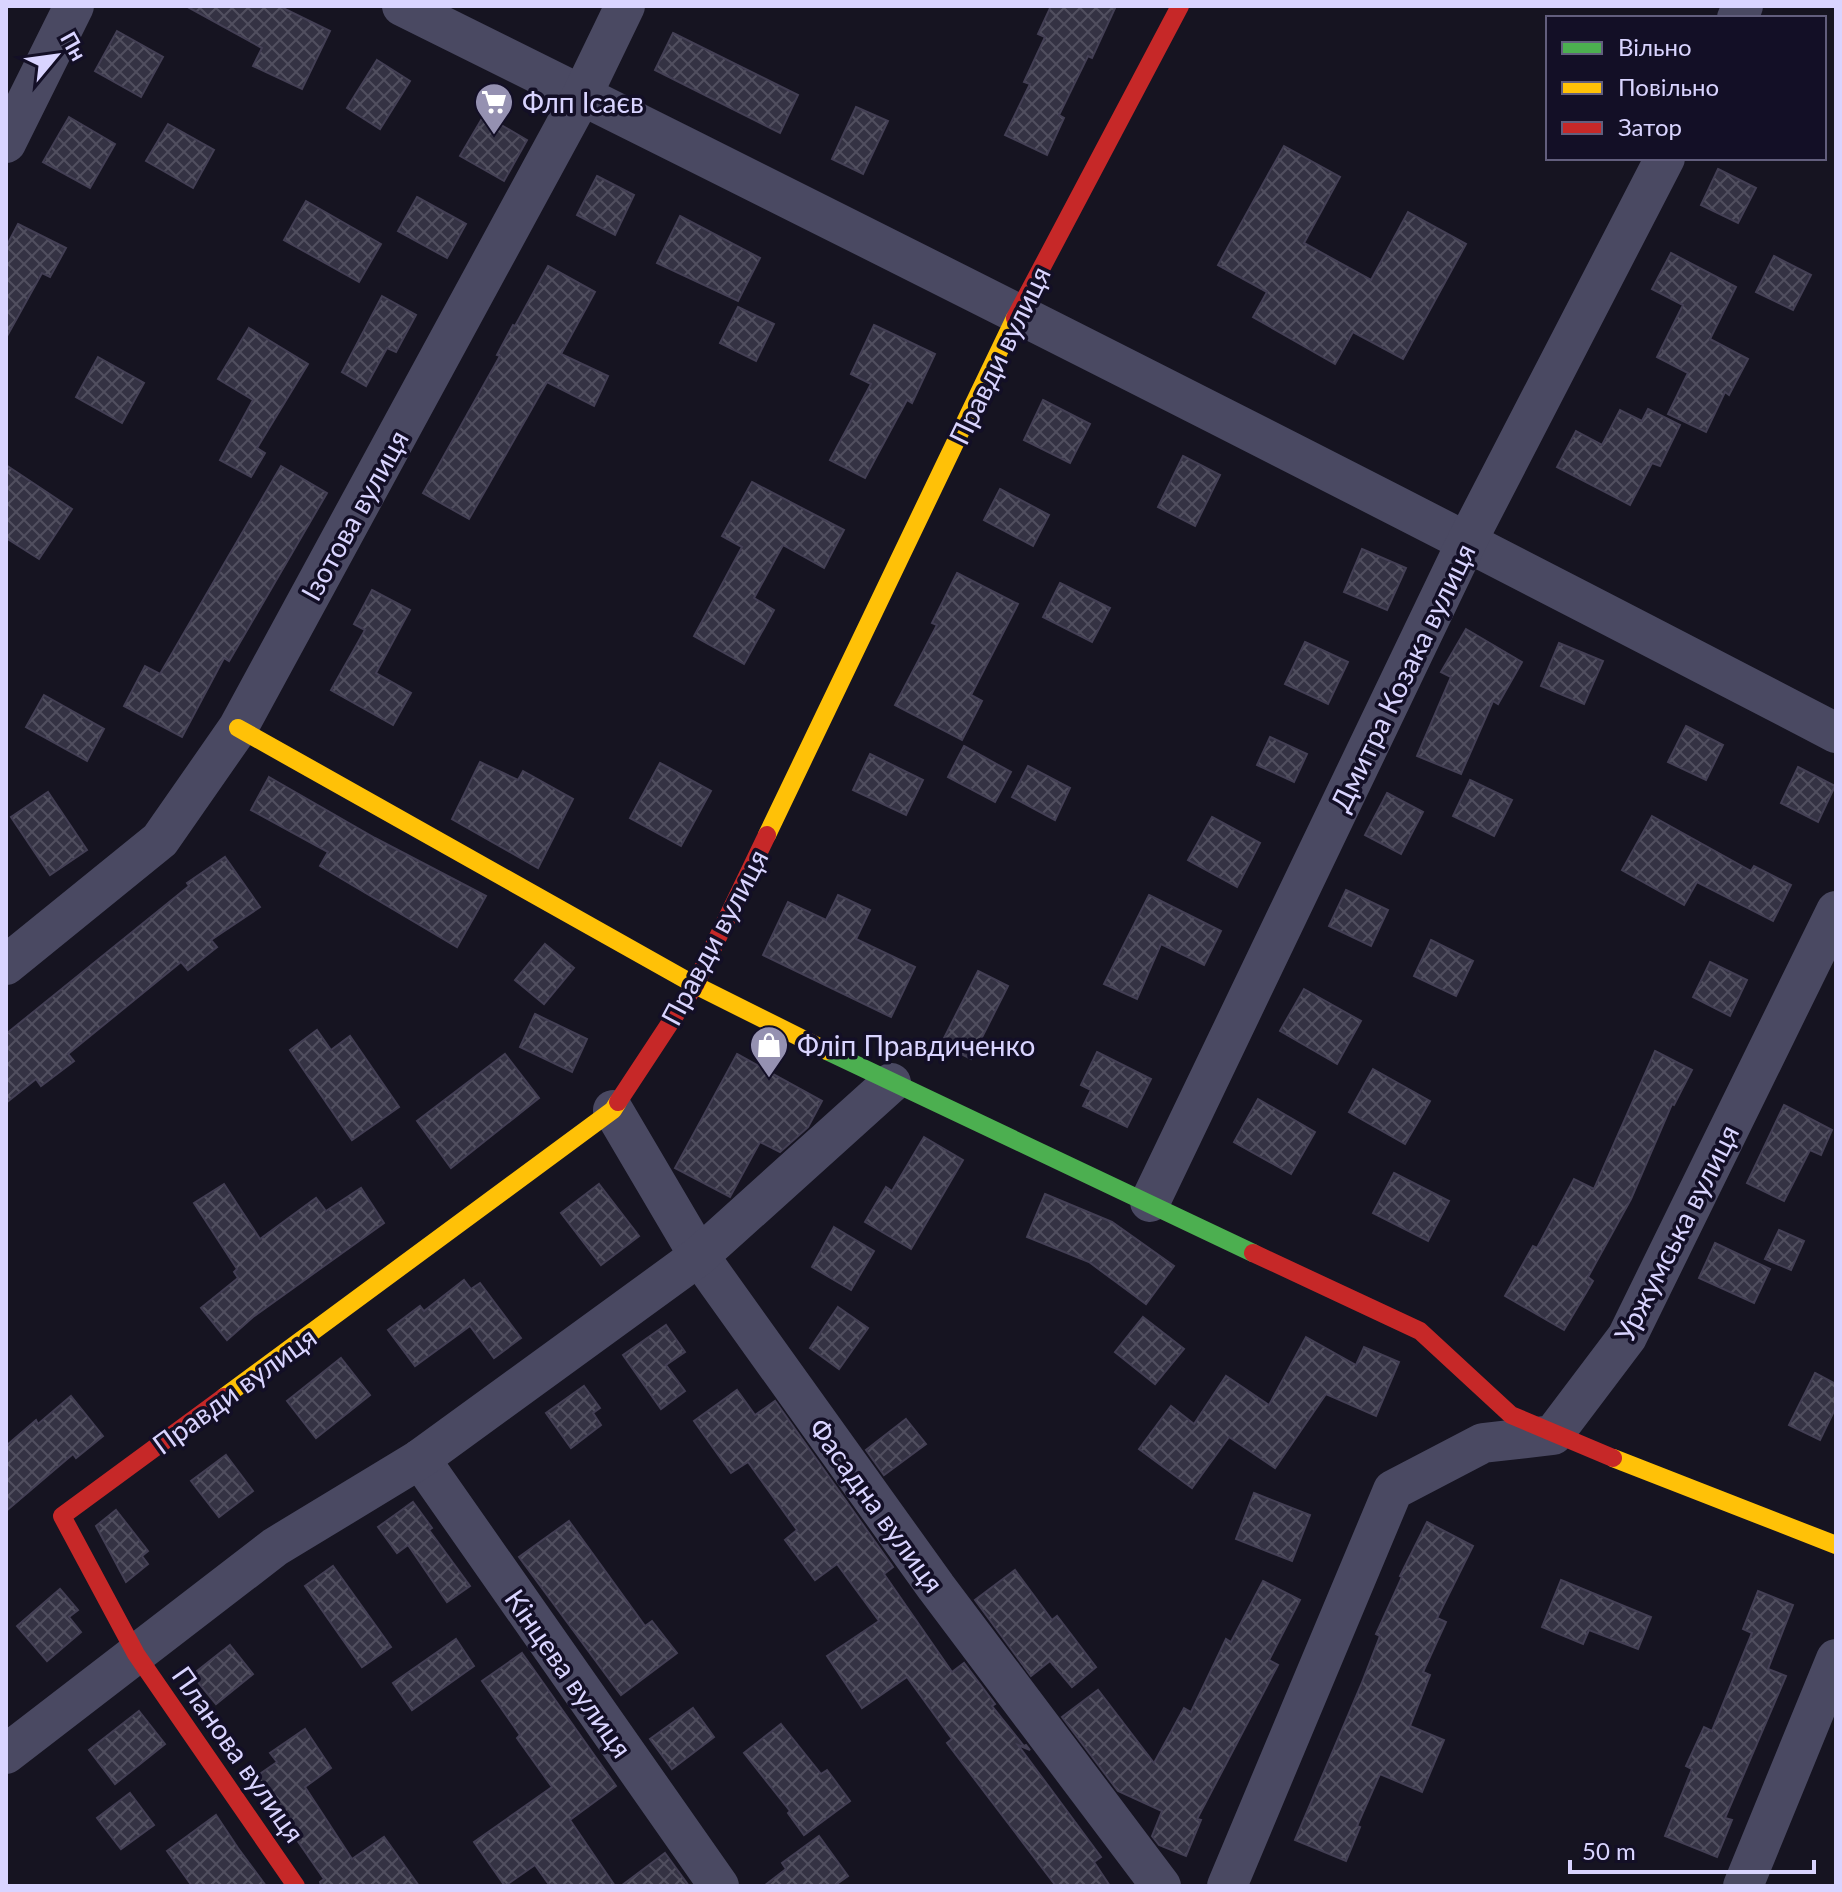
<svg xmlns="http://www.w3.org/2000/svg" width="1842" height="1892" font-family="Lato,sans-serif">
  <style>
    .building { fill: url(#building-cross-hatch); stroke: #433f54; stroke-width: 2 }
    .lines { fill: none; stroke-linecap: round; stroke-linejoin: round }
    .street { stroke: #4a4962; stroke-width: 40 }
    .fast { stroke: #4caf50; stroke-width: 18 }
    .slow { stroke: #ffc107; stroke-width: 18 }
    .jam { stroke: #c62828; stroke-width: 18 }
    .labels { text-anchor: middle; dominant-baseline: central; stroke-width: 7; stroke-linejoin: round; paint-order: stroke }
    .poi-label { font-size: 28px; fill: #d9d4ff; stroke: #130f26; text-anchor: start }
    .street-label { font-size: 28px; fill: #d9d4ff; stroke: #130f26 }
  </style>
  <defs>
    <pattern id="building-cross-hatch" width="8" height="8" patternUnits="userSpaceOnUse" patternTransform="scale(2)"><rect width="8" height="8" fill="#343243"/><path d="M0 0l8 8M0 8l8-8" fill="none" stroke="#514f5f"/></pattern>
  </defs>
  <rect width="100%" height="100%" fill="#161421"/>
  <g class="building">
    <polygon points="186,6 279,6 330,31 302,89 253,66 262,48"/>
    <polygon points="1051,6 1116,6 1092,58 1088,56 1059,115 1064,118 1047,155 1005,135 1030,84 1024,82 1045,37 1038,34"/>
    <polygon points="117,31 163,57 141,97 95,71"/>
    <polygon points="673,33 798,95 780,133 655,70"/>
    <polygon points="377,60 410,81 380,129 347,108"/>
    <polygon points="856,107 888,121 863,174 832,159"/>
    <polygon points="484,115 527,140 504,181 460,156"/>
    <polygon points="69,117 115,144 90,188 43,162"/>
    <polygon points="168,124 214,150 193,188 146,161"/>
    <polygon points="1284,146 1340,177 1304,243 1371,280 1408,212 1466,244 1403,359 1353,332 1335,364 1253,317 1267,292 1218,265"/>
    <polygon points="1718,169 1756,188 1738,223 1701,205"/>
    <polygon points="597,176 634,195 615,235 577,215"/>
    <polygon points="417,197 466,224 447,258 398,231"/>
    <polygon points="306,201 381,244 359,282 284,240"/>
    <polygon points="680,216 760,258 738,301 657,263"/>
    <polygon points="18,224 66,248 50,277 42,273 6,338 6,247"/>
    <polygon points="1671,253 1736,287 1710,339 1748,359 1729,395 1725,392 1706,432 1668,414 1688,373 1657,357 1683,305 1652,289"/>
    <polygon points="1774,256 1811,275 1793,310 1756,292"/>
    <polygon points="548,266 595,292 561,354 608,376 594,406 547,382 469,519 423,493 500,356 497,355 513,325 515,326"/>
    <polygon points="382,296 416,315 396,352 387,348 366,386 342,372"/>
    <polygon points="738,307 774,324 756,361 720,343"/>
    <polygon points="874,325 935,354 912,403 907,400 865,478 830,460 871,384 851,374"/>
    <polygon points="249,328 308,364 257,448 265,453 251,477 220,460 253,400 218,379"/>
    <polygon points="98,357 144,383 122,423 76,397"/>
    <polygon points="1043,400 1090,424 1070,463 1024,440"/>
    <polygon points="1648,409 1680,425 1660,466 1652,463 1630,505 1557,467 1576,431 1602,445 1620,410 1642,421"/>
    <polygon points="1183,456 1220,475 1195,526 1158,507"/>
    <polygon points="6,465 72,509 39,559 6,538"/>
    <polygon points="281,466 327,493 229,661 224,658 182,737 124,706 145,666 160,674"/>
    <polygon points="752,482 844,530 824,568 783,545 754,598 774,610 744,664 694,636 742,547 722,536"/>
    <polygon points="1000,489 1049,515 1033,546 984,520"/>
    <polygon points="1362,549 1406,568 1387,610 1344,592"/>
    <polygon points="957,573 1018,604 971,695 982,701 962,740 895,705 937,625 932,623"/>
    <polygon points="1060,583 1110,608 1092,642 1043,617"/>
    <polygon points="372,590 410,610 376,673 411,693 393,725 331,690 365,630 354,624"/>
    <polygon points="1466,629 1522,662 1498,704 1493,701 1461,774 1417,756 1451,677 1441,672"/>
    <polygon points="1305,642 1348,662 1328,704 1285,684"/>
    <polygon points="1559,643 1603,661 1584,704 1541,686"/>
    <polygon points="44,695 104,729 87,761 26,727"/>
    <polygon points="1686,726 1723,745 1706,780 1668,762"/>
    <polygon points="1270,737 1307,754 1294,782 1257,765"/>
    <polygon points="964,746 1011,772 995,802 948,777"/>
    <polygon points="870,754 923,780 906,815 853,790"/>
    <polygon points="480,762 518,780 523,771 573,799 538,868 452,819"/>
    <polygon points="660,763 711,791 681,846 630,818"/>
    <polygon points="1028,766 1070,788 1055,820 1012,797"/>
    <polygon points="1798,767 1835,786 1818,822 1781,803"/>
    <polygon points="269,777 375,838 486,896 457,947 320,866 328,852 251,810"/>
    <polygon points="1470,780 1512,800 1494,836 1453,816"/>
    <polygon points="48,792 87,850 50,875 11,817"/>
    <polygon points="1387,793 1423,812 1401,854 1365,835"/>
    <polygon points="1652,816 1751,871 1754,866 1791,885 1773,921 1697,882 1684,905 1622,870"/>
    <polygon points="1212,817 1260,843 1237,887 1188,860"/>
    <polygon points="225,857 260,907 211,940 217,947 188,970 181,962 68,1054 74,1061 41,1086 36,1079 6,1103 6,1034 189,886 187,883"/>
    <polygon points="1346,890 1388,910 1371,946 1329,926"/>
    <polygon points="838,895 870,910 856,939 915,967 891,1017 763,955 788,902 826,920"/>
    <polygon points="1149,895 1221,931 1204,965 1161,944 1137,999 1104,984"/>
    <polygon points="1431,940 1473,961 1456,996 1414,976"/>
    <polygon points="545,944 574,968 544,1004 515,980"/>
    <polygon points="1710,962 1747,980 1730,1016 1693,997"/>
    <polygon points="978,971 1008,986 971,1059 941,1044"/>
    <polygon points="1304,989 1361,1021 1337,1064 1280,1031"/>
    <polygon points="535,1014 587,1039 572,1072 520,1047"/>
    <polygon points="317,1030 331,1050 350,1036 399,1107 352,1140 290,1050"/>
    <polygon points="1655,1051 1692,1070 1674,1105 1672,1104 1631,1199 1588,1277 1593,1281 1564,1330 1505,1296 1533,1246 1537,1248 1574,1179 1594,1189"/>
    <polygon points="1097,1052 1151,1079 1127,1127 1083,1106 1091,1090 1081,1085"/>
    <polygon points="505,1054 539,1098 451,1168 417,1121"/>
    <polygon points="737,1054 822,1101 808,1127 780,1152 760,1142 730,1197 675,1168"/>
    <polygon points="1373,1069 1430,1101 1405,1144 1349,1112"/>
    <polygon points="1258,1099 1315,1132 1291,1174 1234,1142"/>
    <polygon points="1784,1105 1832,1130 1821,1155 1810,1150 1784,1201 1747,1183"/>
    <polygon points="924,1137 963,1160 911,1249 865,1222 886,1187 892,1191"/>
    <polygon points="1394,1173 1449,1201 1428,1241 1373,1213"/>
    <polygon points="224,1184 260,1239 316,1198 326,1211 361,1188 384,1223 253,1317 227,1340 201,1308 238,1278 234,1272 237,1269 194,1203"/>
    <polygon points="599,1184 639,1236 601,1265 561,1213"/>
    <polygon points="1045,1194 1112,1222 1174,1266 1146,1304 1089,1262 1027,1237"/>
    <polygon points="834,1227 874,1251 851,1290 812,1267"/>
    <polygon points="1779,1230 1804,1241 1791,1270 1765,1259"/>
    <polygon points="1715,1243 1770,1269 1754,1303 1699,1278"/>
    <polygon points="464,1280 471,1289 480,1283 521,1338 494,1358 470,1326 415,1366 388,1330 420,1306 424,1311"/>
    <polygon points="838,1307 868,1328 839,1369 810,1348"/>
    <polygon points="1143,1317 1184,1349 1155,1384 1115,1352"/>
    <polygon points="666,1325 685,1352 666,1365 685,1391 661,1409 623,1355"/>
    <polygon points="1306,1337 1356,1365 1364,1347 1399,1362 1376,1416 1326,1394 1275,1468 1229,1437 1192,1488 1139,1449 1171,1406 1194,1424 1226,1376 1269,1405"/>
    <polygon points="341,1358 370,1395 316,1438 287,1401"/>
    <polygon points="1815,1373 1836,1384 1836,1407 1820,1440 1789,1425"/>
    <polygon points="584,1386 600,1408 593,1413 601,1425 571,1448 546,1413"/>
    <polygon points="737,1390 755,1415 775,1401 893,1567 884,1574 952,1672 964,1663 995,1704 992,1706 1024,1746 1026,1745 1030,1750 1018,1745 1101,1857 1094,1862 1110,1886 1056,1886 947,1743 952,1739 907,1677 862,1708 827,1656 879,1621 837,1564 815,1580 785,1540 797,1530 748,1462 731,1473 694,1421"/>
    <polygon points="71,1396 103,1436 76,1458 73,1454 6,1511 6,1446 36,1420 38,1424"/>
    <polygon points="906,1419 926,1444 884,1475 866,1450"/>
    <polygon points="226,1455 253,1491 219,1517 191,1481"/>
    <polygon points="1254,1493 1310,1515 1292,1561 1236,1539"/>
    <polygon points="413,1502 432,1528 429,1530 470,1586 447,1602 408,1545 397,1553 378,1527"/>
    <polygon points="116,1510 148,1551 142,1556 148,1564 126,1582 96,1526"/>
    <polygon points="569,1521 645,1626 652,1621 677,1653 621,1695 519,1557"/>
    <polygon points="1427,1522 1473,1546 1437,1618 1446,1622 1423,1672 1430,1675 1410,1726 1444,1740 1422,1792 1380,1774 1357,1826 1360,1827 1346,1861 1295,1840 1361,1685 1380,1636 1376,1634 1402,1577 1400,1576"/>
    <polygon points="333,1566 391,1647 362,1667 305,1586"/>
    <polygon points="1015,1570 1052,1620 1057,1616 1096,1667 1072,1687 1050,1661 1031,1676 975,1600"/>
    <polygon points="1561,1580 1651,1617 1638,1649 1589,1630 1583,1644 1542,1627"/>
    <polygon points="1263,1581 1300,1600 1269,1660 1278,1665 1197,1819 1201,1820 1186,1856 1159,1845 1152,1836 1162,1811 1118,1791 1062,1717 1098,1690 1154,1763 1184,1708 1191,1712 1226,1639 1231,1642"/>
    <polygon points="60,1589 78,1610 69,1617 81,1632 47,1661 17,1626"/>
    <polygon points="1758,1591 1793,1605 1768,1669 1786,1676 1725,1818 1732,1820 1717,1857 1665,1836 1692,1769 1686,1766 1704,1727 1712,1731 1752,1633 1743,1629"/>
    <polygon points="456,1639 474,1666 412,1710 393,1683"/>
    <polygon points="230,1645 253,1674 216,1704 192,1675"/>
    <polygon points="522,1653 616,1786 570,1820 615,1886 550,1886 535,1865 505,1886 474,1842 552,1787 517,1738 520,1735 482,1681"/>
    <polygon points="693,1708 714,1737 672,1769 650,1739"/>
    <polygon points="139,1711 165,1744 115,1784 89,1750"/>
    <polygon points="781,1724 821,1774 827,1770 850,1801 804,1835 788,1813 790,1811 744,1753"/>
    <polygon points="305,1729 331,1768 305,1787 352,1859 384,1837 419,1886 321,1886 320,1882 324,1879 254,1778 277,1762 270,1753"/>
    <polygon points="130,1793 154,1825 121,1849 97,1818"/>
    <polygon points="216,1815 238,1848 266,1886 192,1886 167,1851"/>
    <polygon points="819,1836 848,1876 834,1886 764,1886 786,1869 782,1863"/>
    <polygon points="665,1853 689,1886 621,1886"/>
  </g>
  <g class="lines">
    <g class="street">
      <path d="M 402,6 C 882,244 1361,485 1836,733"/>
      <polyline points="1737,18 1743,6"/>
      <polyline points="6,143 74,6"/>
      <polyline points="6,965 160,840 238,728 582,95 625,6"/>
      <polyline points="613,1110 699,1256 936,1587 1161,1886"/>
      <polyline points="1150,1202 1467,541 1665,158"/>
      <polyline points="420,1459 719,1886"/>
      <polyline points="6,1754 275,1547 420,1459 699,1256 891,1083"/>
      <polyline points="1227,1886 1393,1490 1483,1443 1553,1435 1627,1337 1836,911"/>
      <polyline points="1743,1886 1836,1659"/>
    </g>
    <polyline class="fast" points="827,1051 1253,1253"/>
    <g class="slow">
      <polyline points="238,728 695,985 827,1051"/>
      <polyline points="767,835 1015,318"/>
      <polyline points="224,1397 613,1110 618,1102"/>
      <polyline points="1613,1458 1836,1545"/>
    </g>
    <g class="jam">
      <polyline points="1015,318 1180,6"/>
      <polyline points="618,1102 695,985 767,835"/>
      <polyline points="1253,1253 1420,1331 1511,1415 1613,1458"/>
      <polyline points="224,1397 62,1516 136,1654 296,1886"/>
    </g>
  </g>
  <defs>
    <symbol id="supermarket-pin" viewBox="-11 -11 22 30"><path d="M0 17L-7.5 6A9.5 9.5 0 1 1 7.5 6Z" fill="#9591b1" stroke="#130f26"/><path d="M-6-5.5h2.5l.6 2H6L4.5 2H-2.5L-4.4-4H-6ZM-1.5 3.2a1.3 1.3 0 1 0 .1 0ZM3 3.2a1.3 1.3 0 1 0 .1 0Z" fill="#fff"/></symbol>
    <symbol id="shop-pin" viewBox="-11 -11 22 30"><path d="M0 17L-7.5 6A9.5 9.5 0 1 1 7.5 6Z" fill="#9591b1" stroke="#130f26"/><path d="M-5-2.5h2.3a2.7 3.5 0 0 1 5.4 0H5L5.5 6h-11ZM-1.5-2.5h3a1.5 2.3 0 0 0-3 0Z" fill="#fff"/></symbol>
  </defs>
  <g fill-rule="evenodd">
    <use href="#supermarket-pin" x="472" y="80" width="44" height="60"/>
    <use href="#shop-pin" x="747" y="1023" width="44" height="60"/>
  </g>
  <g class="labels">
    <g class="poi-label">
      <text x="522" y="102">Флп Ісаєв</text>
      <text x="797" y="1045">Фліп Правдиченко</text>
    </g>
    <g class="street-label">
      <text transform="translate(999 355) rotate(-64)">Правди вулиця</text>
      <text transform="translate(354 515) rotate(-61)">Ізотова вулиця</text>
      <text transform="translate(1402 677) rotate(-64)">Дмитра Козака вулиця</text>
      <text transform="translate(714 937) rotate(-62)">Правди вулиця</text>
      <text transform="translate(1676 1233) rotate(-63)">Уржумська вулиця</text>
      <text transform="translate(234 1390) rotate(-36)">Правди вулиця</text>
      <text transform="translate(877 1505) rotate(54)">Фасадна вулиця</text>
      <text transform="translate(569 1673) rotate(55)">Кінцева вулиця</text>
      <text transform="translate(239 1754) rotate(55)">Планова вулиця</text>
    </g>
  </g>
  <rect width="1842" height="1892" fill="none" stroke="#d9d4ff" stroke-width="16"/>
  <rect x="1546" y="16" width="280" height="144" fill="#130f26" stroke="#625e7d" stroke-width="2"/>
  <rect x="1562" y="42" width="40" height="12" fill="#4caf50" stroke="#625e7d" stroke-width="2"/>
  <text x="1618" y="56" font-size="24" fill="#d9d4ff">Вільно</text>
  <rect x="1562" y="82" width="40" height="12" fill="#ffc107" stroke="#625e7d" stroke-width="2"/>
  <text x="1618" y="96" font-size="24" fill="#d9d4ff">Повільно</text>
  <rect x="1562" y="122" width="40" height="12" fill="#c62828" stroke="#625e7d" stroke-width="2"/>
  <text x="1618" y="136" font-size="24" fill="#d9d4ff">Затор</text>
  <g transform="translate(56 56) rotate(61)" stroke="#130f26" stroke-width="6" paint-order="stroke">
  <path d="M0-6L14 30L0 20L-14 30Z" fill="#d9d4ff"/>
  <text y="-12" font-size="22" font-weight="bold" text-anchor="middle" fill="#d9d4ff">Пн</text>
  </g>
  <path d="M1570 1860v12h244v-12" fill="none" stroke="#d9d4ff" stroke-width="4"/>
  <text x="1582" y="1860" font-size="24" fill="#d9d4ff" stroke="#130f26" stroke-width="6" paint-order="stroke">50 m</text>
</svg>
